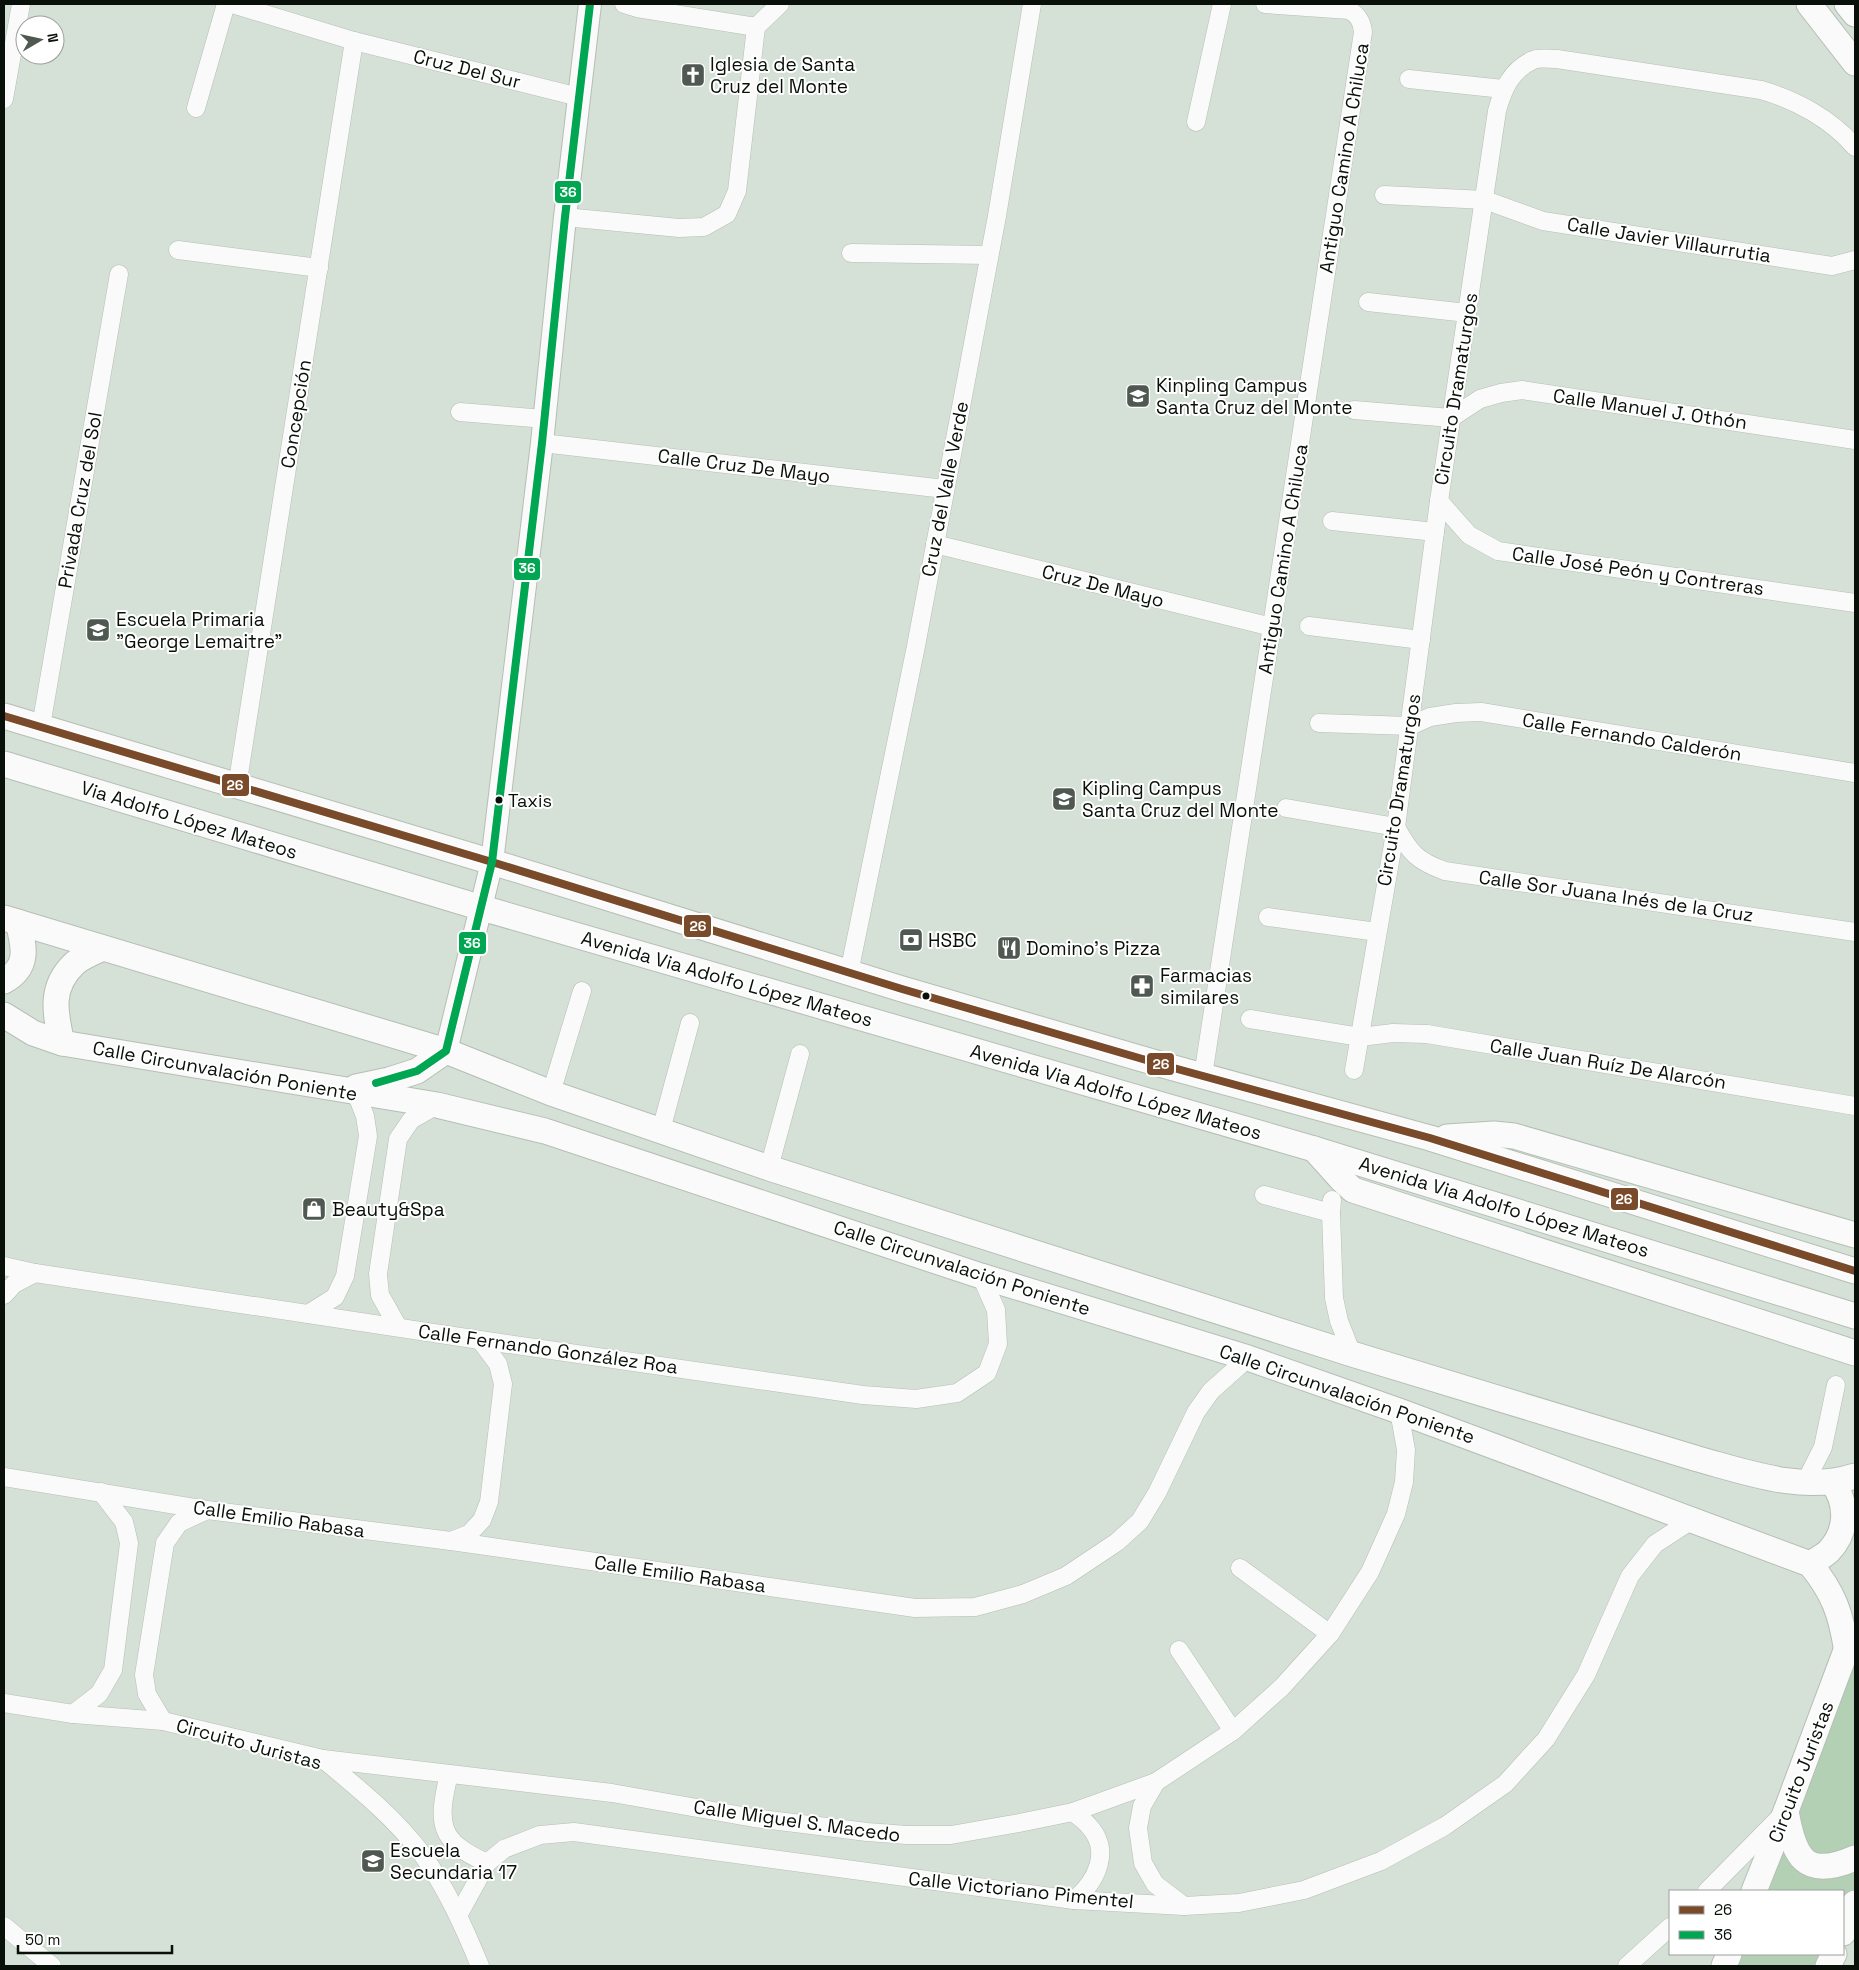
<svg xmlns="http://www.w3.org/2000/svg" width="1859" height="1970" font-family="'Space Grotesk',sans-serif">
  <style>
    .green { fill: #b3d0b5 }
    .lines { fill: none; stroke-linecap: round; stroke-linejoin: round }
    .minor-casing { stroke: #b5beb5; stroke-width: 19 }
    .tertiary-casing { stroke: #b5beb5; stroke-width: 24 }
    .secondary-casing { stroke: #b5beb5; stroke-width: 27 }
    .minor { stroke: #f9faf9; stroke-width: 18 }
    .tertiary { stroke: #f9faf9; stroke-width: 22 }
    .secondary { stroke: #f9faf9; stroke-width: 25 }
    .bus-1-casing { stroke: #fff; stroke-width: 11 }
    .bus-2-casing { stroke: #fff; stroke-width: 11 }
    .bus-1 { stroke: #7a4b2a; stroke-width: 8 }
    .bus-2 { stroke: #00a651; stroke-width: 8 }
    .bus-dot { fill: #091009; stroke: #fff; stroke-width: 2 }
    .labels { text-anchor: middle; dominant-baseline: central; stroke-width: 4; stroke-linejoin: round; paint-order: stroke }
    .bus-label { font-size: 18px; fill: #091009; stroke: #fff; text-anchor: start }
    .poi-label { font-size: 19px; fill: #091009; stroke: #fff; text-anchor: start }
    .street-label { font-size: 19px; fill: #091009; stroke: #fff }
    .line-badge { stroke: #fff; stroke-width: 2 }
    .badge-label { font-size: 14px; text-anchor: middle; font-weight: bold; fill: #fff }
  </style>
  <rect width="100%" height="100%" fill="#d5e1d6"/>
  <g class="green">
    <polygon points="1855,1622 1855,1894 1843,1927 1843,1891 1763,1891"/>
    <polygon points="1739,1954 1832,1954 1828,1966 1734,1966"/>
  </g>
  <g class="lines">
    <defs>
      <g id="minor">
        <polyline points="232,4 354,41 579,97"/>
        <polyline points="624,4 637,8 756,27"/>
        <polyline points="756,27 780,4"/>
        <polyline points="1409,79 1503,89"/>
        <polyline points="4,99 21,4"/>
        <polyline points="196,108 226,4"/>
        <polyline points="1196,122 1222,4"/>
        <polyline points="1384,195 1485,200 1543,221 1832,266 1855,260"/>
        <polyline points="565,217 679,228 704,227 727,214 737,191 756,27"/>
        <polyline points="178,250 319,268"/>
        <polyline points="851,253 989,255"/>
        <polyline points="1368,302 1467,313"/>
        <polyline points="1354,410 1451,418 1480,399 1501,393 1522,390 1855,440"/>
        <polyline points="460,412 545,419"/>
        <polyline points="542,443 945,489"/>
        <polyline points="1439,501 1469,535 1498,551 1855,603"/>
        <polyline points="1332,521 1435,532"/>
        <polyline points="935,544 1272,627"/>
        <polyline points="1309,626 1421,640"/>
        <polyline points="1319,723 1410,726 1430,717 1456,713 1481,712 1855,773"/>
        <polyline points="41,726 119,274"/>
        <polyline points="237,787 354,41"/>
        <path d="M 1286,808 L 1396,827 C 1410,853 1417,861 1445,871 L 1855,932"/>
        <polyline points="1268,917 1377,932"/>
        <polyline points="849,973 916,646 997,216 1032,4"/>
        <polyline points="1250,1019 1360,1037 1393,1033 1427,1034 1855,1106"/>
        <path d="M 1354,1070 L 1396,827 L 1439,501 L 1497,111 C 1503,89 1511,70 1533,60 C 1539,57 1550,59 1557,59 L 1761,90 C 1796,100 1831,119 1855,147"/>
        <path d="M 1203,1076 L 1363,32 C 1362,21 1358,15 1349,10 L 1265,4"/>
        <polyline points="551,1093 582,991"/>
        <polyline points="661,1130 690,1023"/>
        <polyline points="769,1168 800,1054"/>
        <polyline points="1264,1195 1331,1213"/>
        <polyline points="1332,1200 1331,1213 1334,1298 1339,1321 1352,1354"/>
        <polyline points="4,1266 35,1273 480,1340 863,1395 916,1399 957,1393 987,1373 998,1344 996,1310 981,1276"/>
        <polyline points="4,1295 14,1284 35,1273"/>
        <polyline points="308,1314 335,1297 345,1276 368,1136 365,1116 356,1093"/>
        <polyline points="398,1327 380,1295 378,1274 398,1139 411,1120 437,1105"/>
        <polyline points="4,1477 207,1510 451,1541 915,1608 975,1607 1023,1594 1066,1576 1117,1542 1140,1521 1157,1493 1196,1412 1211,1391 1248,1358"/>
        <polyline points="1805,1483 1823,1447 1836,1385"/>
        <polyline points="451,1541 469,1534 482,1520 489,1502 503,1384 498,1364 480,1340"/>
        <polyline points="1240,1568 1330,1634"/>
        <polyline points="1179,1650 1233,1731"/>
        <polyline points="4,1703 73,1714 163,1721 323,1759 612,1793 754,1818 867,1832 907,1835 951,1835 1019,1823 1073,1812 1156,1782 1233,1731 1282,1687 1330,1634 1370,1572 1396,1514 1404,1482 1406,1450 1399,1411"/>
        <polyline points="73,1714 99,1694 113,1670 129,1543 124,1522 101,1492"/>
        <polyline points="163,1721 147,1694 144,1675 165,1543 179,1523 207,1510"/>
        <path d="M 323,1759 C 358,1788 395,1818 422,1854 C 447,1889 464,1927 480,1966"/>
        <path d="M 449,1774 C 437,1824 438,1841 487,1863"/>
        <polyline points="1156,1782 1142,1806 1138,1828 1143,1863 1155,1884 1184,1906"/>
        <path d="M 1073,1812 C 1078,1816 1084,1820 1088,1825 C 1112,1850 1097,1881 1074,1900"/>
        <polyline points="1707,1891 1781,1816"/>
        <polyline points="459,1914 487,1863 504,1849 540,1835 574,1832 1074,1900 1184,1906 1239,1903 1304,1890 1381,1861 1445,1826 1505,1784 1546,1739 1586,1675 1630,1576 1655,1544 1692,1520"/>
        <polyline points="4,1926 52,1966"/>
        <polyline points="1627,1966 1670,1927"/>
      </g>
      <polyline id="tertiary" points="446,1051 492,862 542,443 565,217 590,4"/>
      <g id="secondary">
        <polyline points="1809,4 1855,63"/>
        <polyline points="1847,4 1855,14"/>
        <polyline points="4,716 492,862 902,989 1170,1067 1430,1138 1855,1271"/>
        <polyline points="4,764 482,908 1314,1149 1855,1316"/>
        <path d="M 4,918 L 446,1051 L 551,1093 L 769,1168 L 1352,1354 L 1698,1459 C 1749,1473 1803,1493 1855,1476"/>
        <path d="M 4,981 C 30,967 24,946 18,922"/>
        <path d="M 4,1015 L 33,1033 L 62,1043 L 437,1105 L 545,1131 L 981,1276 L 1248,1358 L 1399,1411 L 1810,1564 C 1834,1593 1841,1614 1847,1652"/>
        <path d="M 62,1043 C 55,1013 49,987 75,963 C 82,957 94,952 103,948"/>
        <polyline points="356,1087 389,1080 417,1071 446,1051"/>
        <polyline points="1447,1137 1494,1134 1514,1136 1855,1235"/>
        <polyline points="1314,1149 1341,1179 1353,1190 1855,1353"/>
        <path d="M 1810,1564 C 1816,1560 1824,1556 1829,1551 C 1848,1531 1848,1503 1832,1482"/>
        <path d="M 1786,1811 C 1794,1857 1804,1880 1855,1858"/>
        <polyline points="1754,1891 1786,1811 1851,1637"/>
        <polyline points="1843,1933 1855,1903"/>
        <polyline points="1724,1966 1729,1954"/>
        <polyline points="1828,1966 1834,1954"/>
      </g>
    </defs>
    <use href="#minor" class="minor-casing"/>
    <use href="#tertiary" class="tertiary-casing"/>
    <use href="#secondary" class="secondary-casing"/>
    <use href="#minor" class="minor"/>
    <use href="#tertiary" class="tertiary"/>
    <use href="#secondary" class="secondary"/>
    <defs>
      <polyline id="bus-1" points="4,716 492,862 902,989 1170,1067 1430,1138 1855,1271"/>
      <polyline id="bus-2" points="376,1083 417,1071 446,1051 492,862 542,443 565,217 590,4"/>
    </defs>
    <use href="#bus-1" class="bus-1-casing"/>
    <use href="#bus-2" class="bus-2-casing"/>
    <use href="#bus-1" class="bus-1"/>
    <use href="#bus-2" class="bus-2"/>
  </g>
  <defs>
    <symbol id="church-square" viewBox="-11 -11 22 22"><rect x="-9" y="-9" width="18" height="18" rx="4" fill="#505951" stroke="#fff"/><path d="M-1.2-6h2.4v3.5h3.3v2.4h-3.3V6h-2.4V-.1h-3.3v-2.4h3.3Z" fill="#fff"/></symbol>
    <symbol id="school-square" viewBox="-11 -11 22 22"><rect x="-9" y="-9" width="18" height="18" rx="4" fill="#505951" stroke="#fff"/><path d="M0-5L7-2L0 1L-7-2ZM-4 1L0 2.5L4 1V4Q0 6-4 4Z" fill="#fff"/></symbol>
    <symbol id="bank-square" viewBox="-11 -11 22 22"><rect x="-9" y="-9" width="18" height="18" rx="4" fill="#505951" stroke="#fff"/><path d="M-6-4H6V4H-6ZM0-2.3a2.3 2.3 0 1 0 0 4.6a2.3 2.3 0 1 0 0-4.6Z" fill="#fff"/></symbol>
    <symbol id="restaurant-square" viewBox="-11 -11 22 22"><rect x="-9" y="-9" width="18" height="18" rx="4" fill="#505951" stroke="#fff"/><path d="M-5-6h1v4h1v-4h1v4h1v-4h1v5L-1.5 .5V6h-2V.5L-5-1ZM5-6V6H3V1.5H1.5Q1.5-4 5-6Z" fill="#fff"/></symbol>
    <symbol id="pharmacy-square" viewBox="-11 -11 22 22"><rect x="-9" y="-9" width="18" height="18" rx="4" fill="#505951" stroke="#fff"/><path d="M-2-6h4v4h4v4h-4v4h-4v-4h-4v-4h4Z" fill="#fff"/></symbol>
    <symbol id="shop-square" viewBox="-11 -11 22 22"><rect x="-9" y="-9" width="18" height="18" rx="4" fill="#505951" stroke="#fff"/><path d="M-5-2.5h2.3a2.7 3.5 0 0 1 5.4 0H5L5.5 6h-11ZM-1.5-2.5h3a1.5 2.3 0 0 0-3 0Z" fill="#fff"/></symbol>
  </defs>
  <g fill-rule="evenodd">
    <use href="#church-square" x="679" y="61" width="28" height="28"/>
    <use href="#school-square" x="1124" y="382" width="28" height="28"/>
    <use href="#school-square" x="84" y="616" width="28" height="28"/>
    <use href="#school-square" x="1050" y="785" width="28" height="28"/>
    <use href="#bank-square" x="897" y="926" width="28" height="28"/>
    <use href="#restaurant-square" x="995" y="934" width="28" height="28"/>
    <use href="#pharmacy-square" x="1128" y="972" width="28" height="28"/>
    <use href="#shop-square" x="300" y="1195" width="28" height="28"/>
    <use href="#school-square" x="359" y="1847" width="28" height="28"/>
  </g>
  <g class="bus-dot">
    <circle cx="499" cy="800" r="4.5"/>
    <circle cx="926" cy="996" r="4.5"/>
  </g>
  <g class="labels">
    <g class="bus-label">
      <text x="508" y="800">Taxis</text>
    </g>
    <g class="poi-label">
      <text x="710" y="64">Iglesia de Santa<tspan x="710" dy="22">Cruz del Monte</tspan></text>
      <text x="1156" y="385">Kinpling Campus<tspan x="1156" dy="22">Santa Cruz del Monte</tspan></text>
      <text x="116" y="619">Escuela Primaria<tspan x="116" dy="22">"George Lemaitre"</tspan></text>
      <text x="1082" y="788">Kipling Campus<tspan x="1082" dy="22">Santa Cruz del Monte</tspan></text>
      <text x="928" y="940">HSBC</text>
      <text x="1026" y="948">Domino's Pizza</text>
      <text x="1160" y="975">Farmacias<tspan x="1160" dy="22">similares</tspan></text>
      <text x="332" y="1209">Beauty&amp;Spa</text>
      <text x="390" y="1850">Escuela<tspan x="390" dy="22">Secundaria 17</tspan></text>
    </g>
    <g class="street-label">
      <text transform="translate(467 69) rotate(14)">Cruz Del Sur</text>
      <text transform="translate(1344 158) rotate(-81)">Antiguo Camino A Chiluca</text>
      <text transform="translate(1669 240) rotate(9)">Calle Javier Villaurrutia</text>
      <text transform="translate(1456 389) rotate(-81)">Circuito Dramaturgos</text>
      <text transform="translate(1650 409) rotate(8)">Calle Manuel J. Othón</text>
      <text transform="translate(296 414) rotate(-81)">Concepción</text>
      <text transform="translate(744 466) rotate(7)">Calle Cruz De Mayo</text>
      <text transform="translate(945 489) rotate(-79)">Cruz del Valle Verde</text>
      <text transform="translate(80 500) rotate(-80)">Privada Cruz del Sol</text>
      <text transform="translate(1283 559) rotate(-81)">Antiguo Camino A Chiluca</text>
      <text transform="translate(1638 571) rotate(8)">Calle José Peón y Contreras</text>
      <text transform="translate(1103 586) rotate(14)">Cruz De Mayo</text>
      <text transform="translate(1632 737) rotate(9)">Calle Fernando Calderón</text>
      <text transform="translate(1399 790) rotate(-81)">Circuito Dramaturgos</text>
      <text transform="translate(189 820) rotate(17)">Via Adolfo López Mateos</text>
      <text transform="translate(1616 896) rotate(8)">Calle Sor Juana Inés de la Cruz</text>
      <text transform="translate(727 979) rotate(16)">Avenida Via Adolfo López Mateos</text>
      <text transform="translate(1608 1064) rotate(9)">Calle Juan Ruíz De Alarcón</text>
      <text transform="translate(225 1071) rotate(10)">Calle Circunvalación Poniente</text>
      <text transform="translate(1116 1092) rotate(16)">Avenida Via Adolfo López Mateos</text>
      <text transform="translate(1504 1207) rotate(17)">Avenida Via Adolfo López Mateos</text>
      <text transform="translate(962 1268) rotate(18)">Calle Circunvalación Poniente</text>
      <text transform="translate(548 1349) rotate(8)">Calle Fernando González Roa</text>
      <text transform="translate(1347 1394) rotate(19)">Calle Circunvalación Poniente</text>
      <text transform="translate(279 1519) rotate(8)">Calle Emilio Rabasa</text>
      <text transform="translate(680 1574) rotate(8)">Calle Emilio Rabasa</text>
      <text transform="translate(249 1744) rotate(15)">Circuito Juristas</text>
      <text transform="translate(1801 1772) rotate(-69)">Circuito Juristas</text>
      <text transform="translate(797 1821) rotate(8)">Calle Miguel S. Macedo</text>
      <text transform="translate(1021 1890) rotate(6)">Calle Victoriano Pimentel</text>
    </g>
  </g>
  <g class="line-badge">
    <rect x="554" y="180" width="28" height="24" rx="5" fill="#00a651"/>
    <rect x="513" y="557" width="28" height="24" rx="5" fill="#00a651"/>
    <rect x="221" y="773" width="29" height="24" rx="5" fill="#7a4b2a"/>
    <rect x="683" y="914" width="29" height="24" rx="5" fill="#7a4b2a"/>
    <rect x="458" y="931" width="29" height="24" rx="5" fill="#00a651"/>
    <rect x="1146" y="1052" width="29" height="24" rx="5" fill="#7a4b2a"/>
    <rect x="1610" y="1187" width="29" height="24" rx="5" fill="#7a4b2a"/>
  </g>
  <g class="badge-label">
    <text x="568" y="197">36</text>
    <text x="527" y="573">36</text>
    <text x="235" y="790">26</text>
    <text x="698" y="931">26</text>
    <text x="472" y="948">36</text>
    <text x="1161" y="1069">26</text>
    <text x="1624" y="1204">26</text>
  </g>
  <rect width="1859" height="1970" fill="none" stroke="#091009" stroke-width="10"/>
  <rect x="1669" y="1890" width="175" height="65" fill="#ffffff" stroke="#9d9f9d"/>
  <rect x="1679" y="1906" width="25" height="8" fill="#7a4b2a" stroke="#9d9f9d"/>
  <text x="1714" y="1915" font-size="15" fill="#091009">26</text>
  <rect x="1679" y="1931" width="25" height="8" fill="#00a651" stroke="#9d9f9d"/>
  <text x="1714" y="1940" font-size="15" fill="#091009">36</text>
  <g transform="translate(40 40) rotate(81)"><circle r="24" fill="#ffffff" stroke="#9d9f9d"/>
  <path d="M0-4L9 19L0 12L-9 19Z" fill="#505951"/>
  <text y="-8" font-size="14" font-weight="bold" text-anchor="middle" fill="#091009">N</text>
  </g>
  <path d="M18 1945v8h154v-8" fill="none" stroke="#091009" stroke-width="2.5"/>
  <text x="25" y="1945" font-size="15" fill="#091009" stroke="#ffffff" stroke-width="4" paint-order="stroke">50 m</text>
</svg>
